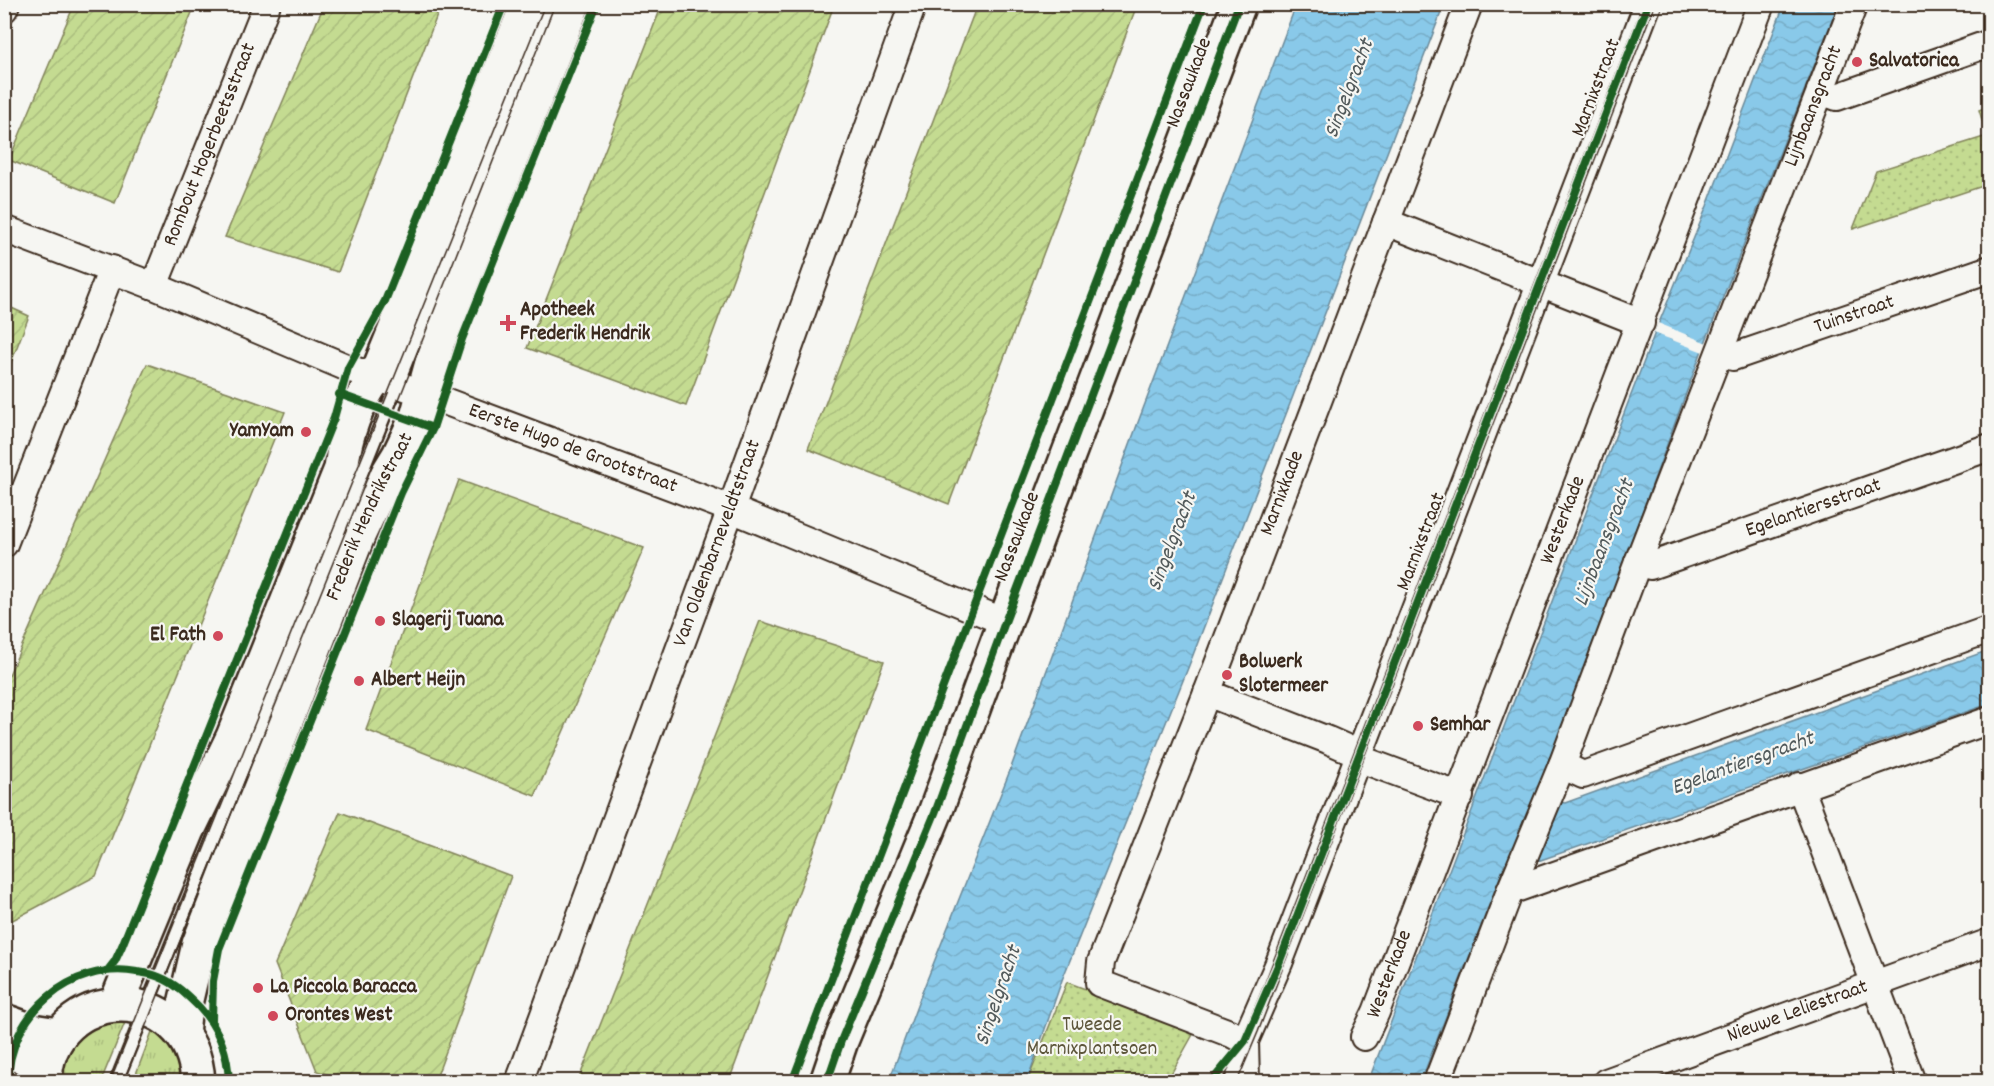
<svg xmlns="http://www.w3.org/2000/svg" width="1994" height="1086" font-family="Dekko,sans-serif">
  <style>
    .grass { fill: url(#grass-tufts); stroke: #808258; stroke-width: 1.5 }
    .park { fill: url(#park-dots); stroke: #808258; stroke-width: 1.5 }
    .garden { fill: url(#garden-furrows); stroke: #808258; stroke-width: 1.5 }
    .water { fill: url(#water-waves); stroke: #6a8998; stroke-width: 1.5 }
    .pier { fill: #f6f6f2 }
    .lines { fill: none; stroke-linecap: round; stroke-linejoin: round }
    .lane-casing { stroke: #3b2a1e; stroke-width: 16 }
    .street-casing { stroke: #3b2a1e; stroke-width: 30 }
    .secondary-casing { stroke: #3b2a1e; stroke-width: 38 }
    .primary-casing { stroke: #3b2a1e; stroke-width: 38 }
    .lane { stroke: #f6f6f2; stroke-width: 12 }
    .street { stroke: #f6f6f2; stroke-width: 26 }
    .secondary { stroke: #f6f6f2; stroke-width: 33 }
    .primary { stroke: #f6f6f2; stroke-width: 33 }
    .tram { stroke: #3b2a1e; stroke-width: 1.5 }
    .cycleway-casing { stroke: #f6f6f2; stroke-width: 11 }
    .cycleway { stroke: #1b5e20; stroke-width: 8 }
    .poi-dot { fill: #d1495b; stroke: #f6f6f2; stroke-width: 2 }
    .labels { text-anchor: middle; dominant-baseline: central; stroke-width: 4.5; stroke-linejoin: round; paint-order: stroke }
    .poi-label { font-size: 21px; font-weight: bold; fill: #3b2a1e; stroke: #f6f6f2; text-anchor: start }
    .street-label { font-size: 21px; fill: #3b2a1e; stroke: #f6f6f2 }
    .park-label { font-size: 21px; fill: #5d563b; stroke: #f6f6f2 }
    .water-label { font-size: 22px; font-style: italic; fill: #525a5b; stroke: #f6f6f2 }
  </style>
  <defs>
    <pattern id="grass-tufts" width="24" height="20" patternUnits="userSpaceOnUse" patternTransform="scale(1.5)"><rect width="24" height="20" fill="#c4db91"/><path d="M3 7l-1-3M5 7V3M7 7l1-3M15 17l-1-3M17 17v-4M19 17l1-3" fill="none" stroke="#a9bc7d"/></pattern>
    <pattern id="park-dots" width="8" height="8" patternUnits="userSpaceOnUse" patternTransform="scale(1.5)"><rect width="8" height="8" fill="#c4db91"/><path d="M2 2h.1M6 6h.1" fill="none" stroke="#a9bc7d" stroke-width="1.8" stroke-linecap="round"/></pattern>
    <pattern id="garden-furrows" width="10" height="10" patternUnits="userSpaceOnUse" patternTransform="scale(1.5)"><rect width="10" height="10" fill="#c4db91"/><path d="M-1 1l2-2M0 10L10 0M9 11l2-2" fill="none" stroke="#a9bc7d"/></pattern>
    <pattern id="water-waves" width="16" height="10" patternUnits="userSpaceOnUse" patternTransform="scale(1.5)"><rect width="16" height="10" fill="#89c9e9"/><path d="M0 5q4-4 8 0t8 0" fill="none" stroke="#77adc7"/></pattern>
  </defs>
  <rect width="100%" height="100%" fill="#f6f6f2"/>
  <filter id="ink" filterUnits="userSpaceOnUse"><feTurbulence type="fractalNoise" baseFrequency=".0167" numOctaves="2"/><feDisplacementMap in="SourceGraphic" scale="12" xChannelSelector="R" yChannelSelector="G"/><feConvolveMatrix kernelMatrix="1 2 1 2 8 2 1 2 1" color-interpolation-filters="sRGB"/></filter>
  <g filter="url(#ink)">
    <g class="grass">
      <polygon points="126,1020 101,1081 58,1082 59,1066 90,1025"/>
      <path d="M 153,1029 C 170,1036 180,1064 179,1081 L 133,1082 Z"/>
    </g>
    <g class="park">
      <polygon points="1989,106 1989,184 1853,229 1876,171 1987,136 1979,110"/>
      <polygon points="1067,982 1195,1031 1167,1081 1027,1082"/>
    </g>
    <g class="garden">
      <polygon points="74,5 195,5 115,203 9,160"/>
      <polygon points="324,5 441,5 338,272 225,237"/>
      <polygon points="662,5 834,5 686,406 527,348"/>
      <polygon points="977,5 1137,5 949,504 808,449"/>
      <polygon points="5,305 29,316 5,378"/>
      <polygon points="147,364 285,412 96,876 5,924 5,684"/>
      <polygon points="459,480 644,548 535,796 366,730"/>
      <polygon points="760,621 884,661 729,1081 578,1081"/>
      <polygon points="340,812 511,876 435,1081 348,1081 317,1071 275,964"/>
    </g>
    <g class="water">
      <polygon points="1296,5 1444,5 1188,668 1062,980 1027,1081 889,1081 921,995 1009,773 1140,417"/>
      <polygon points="1784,5 1838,5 1701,353 1536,798 1565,803 1989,650 1989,704 1538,861 1505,864 1421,1081 1368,1082 1654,335 1707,206"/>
    </g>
    <polygon class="pier" points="1658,323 1707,343 1703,352 1654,333"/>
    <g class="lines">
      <defs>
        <g id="lane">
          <polyline points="116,1082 550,4"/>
          <polyline points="1229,1082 1239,1059"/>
        </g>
        <g id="street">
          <polyline points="4,9 6,4"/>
          <polyline points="1820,91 1837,97 1990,43"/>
          <polyline points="1386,222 1641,323"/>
          <path id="s1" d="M 4,229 L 154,286 L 348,368 L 423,393 L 731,509 L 1005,622"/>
          <path id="s2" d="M 154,286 L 267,4"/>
          <path id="s3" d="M 1720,353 L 1733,357 L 1990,269"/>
          <polyline points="4,544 112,269"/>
          <path id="s4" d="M 1638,562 L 1650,566 L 1990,447"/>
          <polyline points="1207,693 1328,740 1355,752 1363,760 1460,796"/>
          <polyline points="1562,765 1583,775 1990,629"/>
          <polyline points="1800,786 1912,1082"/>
          <polyline points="1510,891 1990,720"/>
          <path id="s5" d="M 1364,1037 L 1376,1012 L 1761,4"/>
          <path id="s6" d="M 1245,1041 L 1232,1034 L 1099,983 L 1101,962 L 1207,693 L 1469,4"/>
          <path id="s7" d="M 519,1082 L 731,509 L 913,4"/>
          <polyline points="1246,1082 1245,1041 1279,963 1648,4"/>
          <path id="s8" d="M 1437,1082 L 1510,891 L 1562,765 L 1638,562 L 1854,4"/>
          <path id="s9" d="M 1606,1082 L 1990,942"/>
        </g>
        <g id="secondary">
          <path d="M 116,1004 L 188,830 L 233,737 L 341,469 C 345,435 355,405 376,377 L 528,4"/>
          <polyline points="4,1021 32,1031 59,1035"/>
          <path id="s10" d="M 182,1034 L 185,1004 L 199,944 L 358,536 L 385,478 L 399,455 L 417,417 L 438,341 L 573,4"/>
          <polyline points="4,1048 24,1057 45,1071"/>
          <path d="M 45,1082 C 47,981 193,978 198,1082"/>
        </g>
        <polyline id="primary" points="827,1082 841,1041 935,813 1005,622 1239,4"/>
      </defs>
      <use href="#lane" class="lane-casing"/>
      <use href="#street" class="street-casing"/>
      <use href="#secondary" class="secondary-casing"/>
      <use href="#primary" class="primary-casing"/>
      <use href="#lane" class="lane"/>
      <use href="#street" class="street"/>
      <use href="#secondary" class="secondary"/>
      <use href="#primary" class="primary"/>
      <g class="tram">
        <polyline points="110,1082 545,4"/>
        <polyline points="123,1082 404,387 555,4"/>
        <polyline points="1223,1082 1264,985 1643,4"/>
        <polyline points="1237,1082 1258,1032 1655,4"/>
      </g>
      <defs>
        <g id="cycleway">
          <polyline points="339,394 433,428"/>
          <polyline points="108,970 115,961 122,946 334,418 348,368 385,301 504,4"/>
          <polyline points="212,1020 213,981 219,949 401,493 433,428 462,339 597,4"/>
          <path d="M 8,1082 C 8,1015 71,960 137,972 C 144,973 153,974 159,977 C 175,983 188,996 199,1007 C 219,1028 228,1052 229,1082"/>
          <polyline points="792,1082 1204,4"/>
          <polyline points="827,1082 841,1041 935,813 1005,622 1239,4"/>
          <polyline points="1211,1082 1245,1041 1279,963 1648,4"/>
        </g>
      </defs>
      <use href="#cycleway" class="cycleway-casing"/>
      <use href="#cycleway" class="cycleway"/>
    </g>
  </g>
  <g class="poi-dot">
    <circle cx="1857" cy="62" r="6"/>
    <path d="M505 314h6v6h6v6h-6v6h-6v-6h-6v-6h6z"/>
    <circle cx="306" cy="432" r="6"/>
    <circle cx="380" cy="621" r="6"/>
    <circle cx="218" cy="636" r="6"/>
    <circle cx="1227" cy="675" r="6"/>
    <circle cx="359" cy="681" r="6"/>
    <circle cx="1418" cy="726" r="6"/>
    <circle cx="258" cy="988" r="6"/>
    <circle cx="273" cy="1016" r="6"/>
  </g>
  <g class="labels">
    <g class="poi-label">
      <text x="1869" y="62">Salvatorica</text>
      <text x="520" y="311">Apotheek<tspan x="520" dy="24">Frederik Hendrik</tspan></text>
      <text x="294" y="432" text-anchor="end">YamYam</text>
      <text x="392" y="621">Slagerij Tuana</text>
      <text x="206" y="636" text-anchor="end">El Fath</text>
      <text x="1239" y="663">Bolwerk<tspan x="1239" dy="24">Slotermeer</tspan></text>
      <text x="371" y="681">Albert Heijn</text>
      <text x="1430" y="726">Semhar</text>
      <text x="270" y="988">La Piccola Baracca</text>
      <text x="285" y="1016">Orontes West</text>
    </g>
    <g class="street-label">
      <text transform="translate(1190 83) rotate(-69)">Nassaukade</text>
      <text transform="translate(1597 88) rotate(-69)">Marnixstraat</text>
      <text stroke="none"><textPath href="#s8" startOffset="1046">Lijnbaansgracht</textPath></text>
      <text stroke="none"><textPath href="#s2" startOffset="152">Rombout Hogerbeetsstraat</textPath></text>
      <text stroke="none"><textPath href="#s3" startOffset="142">Tuinstraat</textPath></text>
      <text stroke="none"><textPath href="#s1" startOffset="610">Eerste Hugo de Grootstraat</textPath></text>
      <text stroke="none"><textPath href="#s6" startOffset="681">Marnixkade</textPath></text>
      <text stroke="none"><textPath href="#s4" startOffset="186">Egelantiersstraat</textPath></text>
      <text stroke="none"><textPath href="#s10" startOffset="552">Frederik Hendrikstraat</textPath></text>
      <text stroke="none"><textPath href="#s5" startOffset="554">Westerkade</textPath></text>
      <text transform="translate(1018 537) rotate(-69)">Nassaukade</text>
      <text transform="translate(1422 542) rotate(-69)">Marnixstraat</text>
      <text stroke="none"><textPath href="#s7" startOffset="574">Van Oldenbarneveldtstraat</textPath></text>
      <text stroke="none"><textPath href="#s5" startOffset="68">Westerkade</textPath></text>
      <text stroke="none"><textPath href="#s9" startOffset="204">Nieuwe Leliestraat</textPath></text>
    </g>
    <g class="park-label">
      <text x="1092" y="1026">Tweede<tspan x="1092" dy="24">Marnixplantsoen</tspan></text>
    </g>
    <g class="water-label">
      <text transform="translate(1350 89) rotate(-69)">Singelgracht</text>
      <text transform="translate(1173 542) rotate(-69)">Singelgracht</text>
      <text transform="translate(1605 543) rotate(-69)">Lijnbaansgracht</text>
      <text transform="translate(1743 764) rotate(-20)">Egelantiersgracht</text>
      <text transform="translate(999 996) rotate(-71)">Singelgracht</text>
    </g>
  </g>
  <rect width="1994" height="1086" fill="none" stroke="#f6f6f2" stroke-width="24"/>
  <rect x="12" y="12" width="1970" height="1062" fill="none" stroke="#3b2a1e" stroke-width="2" filter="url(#ink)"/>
</svg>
